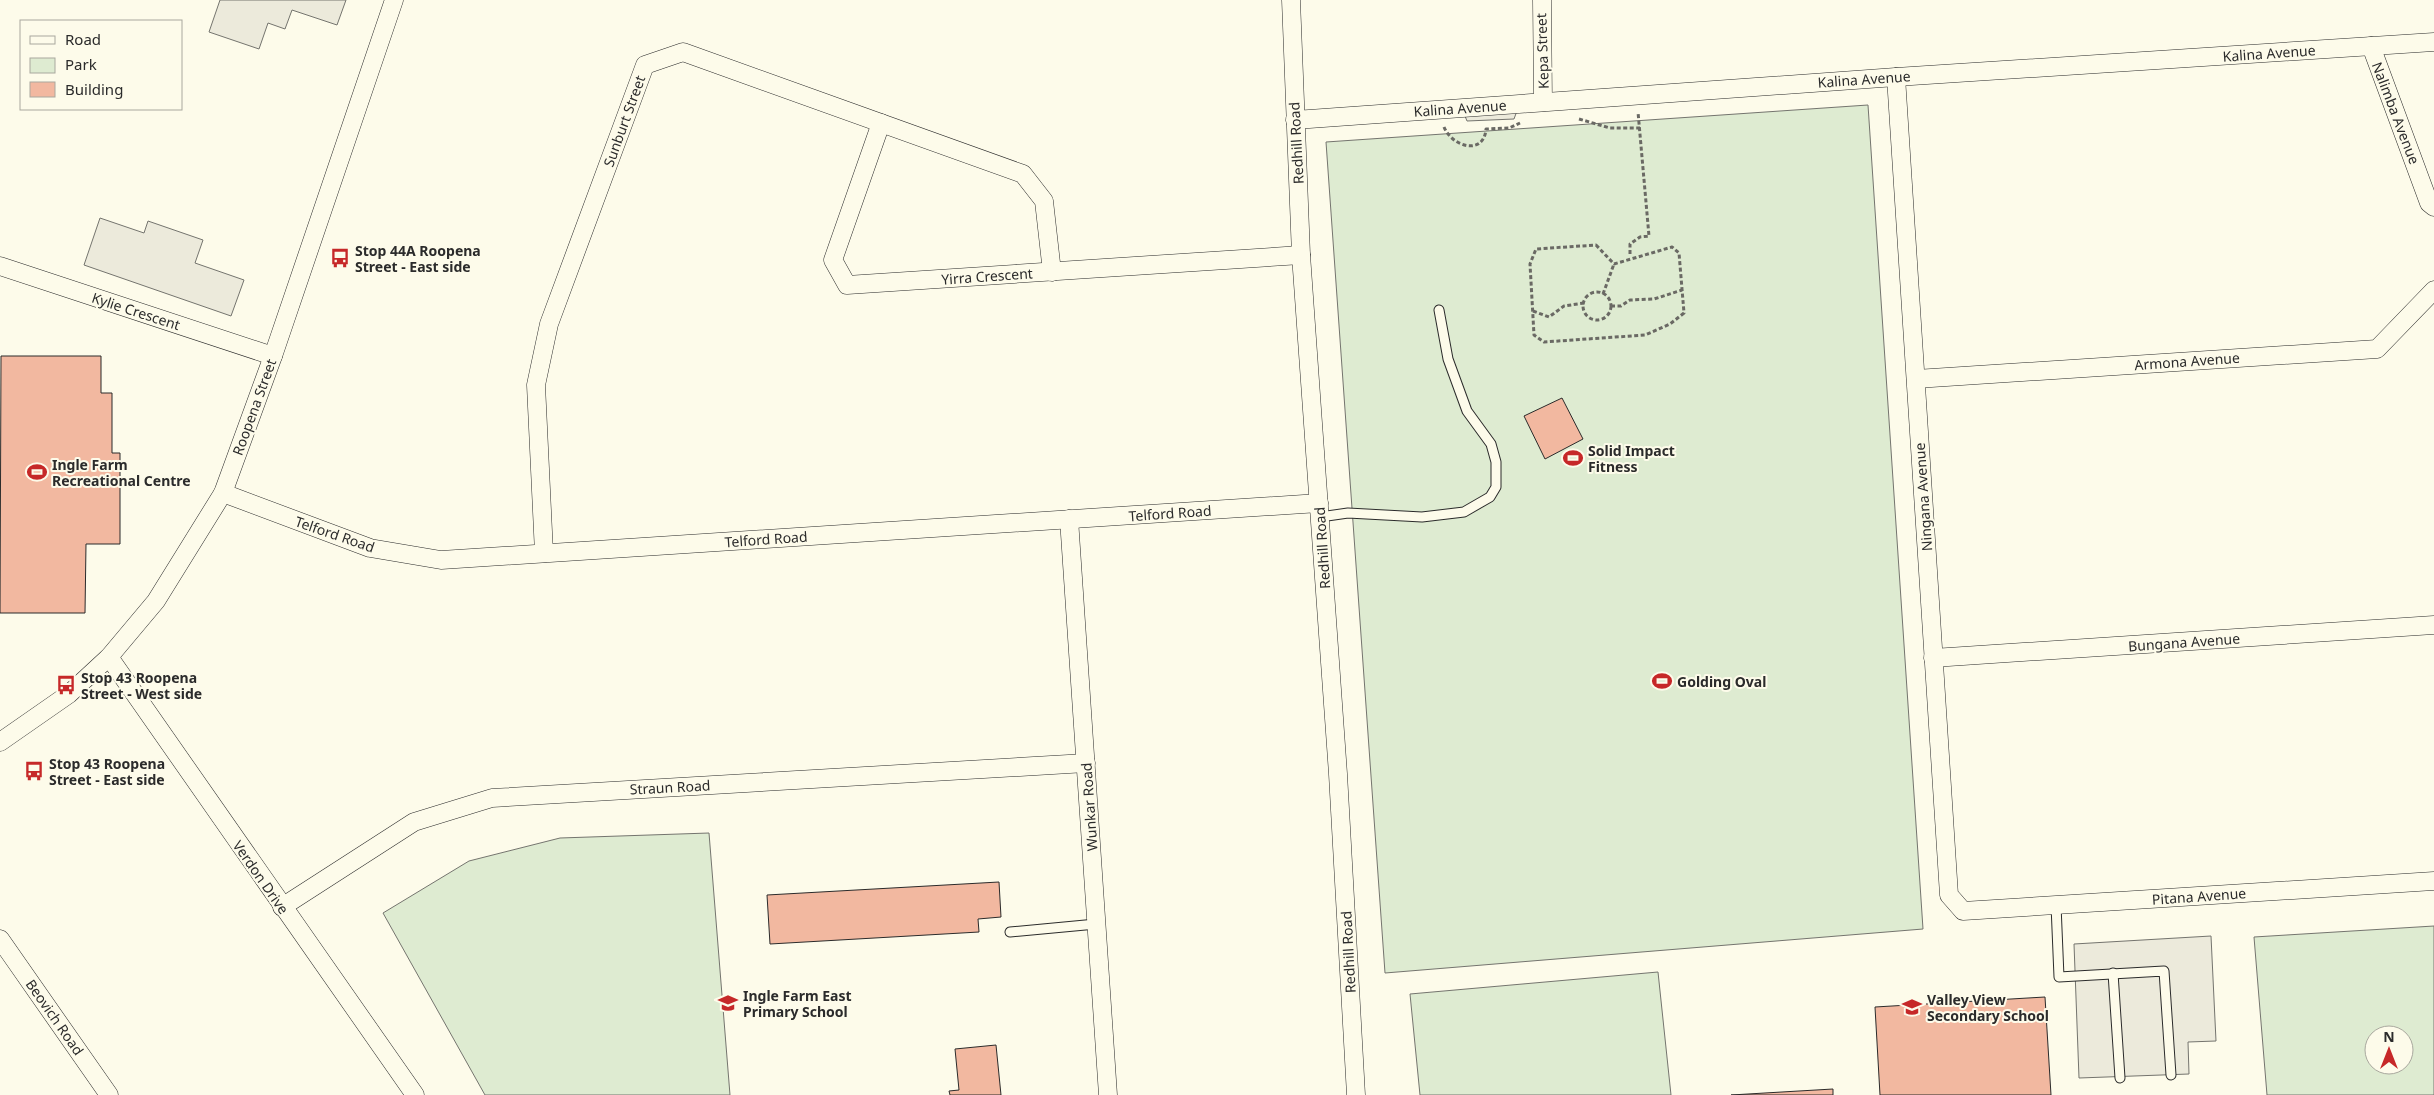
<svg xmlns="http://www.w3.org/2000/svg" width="2434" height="1095" font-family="'Noto Sans',sans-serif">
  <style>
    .green { fill: #deebd1; stroke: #74746e; fill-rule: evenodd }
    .parking { fill: #eceadb; stroke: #74746e }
    .building { fill: #f2b8a0; stroke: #2b2b2b }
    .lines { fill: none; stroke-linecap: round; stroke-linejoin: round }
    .lane-casing { stroke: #2b2b2b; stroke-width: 11 }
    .street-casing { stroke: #2b2b2b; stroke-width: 19 }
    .path { stroke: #6a6964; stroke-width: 3; stroke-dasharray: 4 2.5; stroke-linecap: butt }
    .lane { stroke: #fdfbea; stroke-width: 9 }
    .street { stroke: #fdfbea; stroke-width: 18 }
    .labels { text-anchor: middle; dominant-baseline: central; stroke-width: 4; stroke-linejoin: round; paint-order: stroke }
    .street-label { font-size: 14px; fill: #2b2b2b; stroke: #fdfbea }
    .poi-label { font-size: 14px; font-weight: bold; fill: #2b2b2b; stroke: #fdfbea; text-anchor: start }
  </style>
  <rect width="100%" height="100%" fill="#fdfbea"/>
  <g class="green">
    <polygon points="1868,105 1923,929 1385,973 1326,142"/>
    <polygon points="709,833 730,1095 485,1095 383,913 469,861 560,838"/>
    <path d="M 2434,926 L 2434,1095 L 2267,1095 L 2254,937 ZM 2374,1035 L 2404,1035 L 2404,1065 L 2374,1065 Z"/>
    <polygon points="1658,972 1671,1095 1420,1095 1410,994"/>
  </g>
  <g class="parking">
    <polygon points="220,0 346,0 337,25 292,10 285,29 268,23 259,49 209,32"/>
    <polygon points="1518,108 1514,119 1467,121 1463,111"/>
    <polygon points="100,218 144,233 148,221 203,240 195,263 244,280 231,316 84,265"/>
    <polygon points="2211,936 2216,1041 2188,1042 2189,1074 2079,1078 2074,944"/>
  </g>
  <g class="building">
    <polygon points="1,356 101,356 101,393 112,393 112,453 120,453 120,544 86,544 85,613 0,613"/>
    <polygon points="1562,398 1583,439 1545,459 1524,416"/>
    <polygon points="999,882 1001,917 978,919 979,932 770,944 767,895"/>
    <polygon points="2045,997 2051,1095 1880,1095 1875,1007"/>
    <polygon points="996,1045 1001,1095 950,1095 949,1091 959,1090 955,1049"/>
    <polygon points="1833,1089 1833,1095 1731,1095"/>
  </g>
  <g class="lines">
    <defs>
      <g id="lane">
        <polyline points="1320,517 1348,513 1422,517 1464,512 1490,497 1496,487 1496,462 1491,444 1467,411 1448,359 1439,310"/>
        <polyline points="2056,905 2059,977 2164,971 2171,1075"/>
        <polyline points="1010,932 1096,924"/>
        <polyline points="2113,973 2120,1078"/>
      </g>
      <g id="street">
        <polyline points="1291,0 1301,255 1338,774 1356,1095"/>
        <polyline points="1542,0 1543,102"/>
        <polyline points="2371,46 2429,203 2434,207"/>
        <polyline points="1896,77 1949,895 1963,911 2434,881"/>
        <polyline points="1295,120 1896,77 2434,42"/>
        <polyline points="881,123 833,260 847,285 1301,255"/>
        <polyline points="0,266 273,356"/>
        <polyline points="1916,379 2377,349 2434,290"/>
        <polyline points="223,493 370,548 441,560 1319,503"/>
        <polyline points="1069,519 1108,1095"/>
        <polyline points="544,553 536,385 549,324 645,65 683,52 1023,174 1044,201 1052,272"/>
        <polyline points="109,657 415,1095"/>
        <polyline points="1933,658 2434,625"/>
        <polyline points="0,742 69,694 109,657 156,601 223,493 273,356 394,0"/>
        <polyline points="282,907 414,822 492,798 1086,763"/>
        <polyline points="0,939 109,1095"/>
      </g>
    </defs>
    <use href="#lane" class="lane-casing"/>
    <use href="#street" class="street-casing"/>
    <g class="path">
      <polyline points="1579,119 1610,128 1640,128"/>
      <path d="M 1444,127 C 1452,147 1484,156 1486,129 L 1509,128 L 1520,123"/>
      <polygon points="1596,245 1614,264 1672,247 1679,253 1684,313 1670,324 1645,335 1544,342 1534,335 1530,264 1536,249"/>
      <polyline points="1630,254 1630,244 1640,237 1649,236 1638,112"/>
      <circle cx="1597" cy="306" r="14"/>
      <polyline points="1603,294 1614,264"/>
      <polyline points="1611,306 1621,306 1630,300 1654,299 1682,290"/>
      <polyline points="1533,311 1549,317 1564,306 1584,303"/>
    </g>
    <use href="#lane" class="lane"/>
    <use href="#street" class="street"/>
  </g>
  <defs>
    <symbol id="bus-bare" viewBox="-9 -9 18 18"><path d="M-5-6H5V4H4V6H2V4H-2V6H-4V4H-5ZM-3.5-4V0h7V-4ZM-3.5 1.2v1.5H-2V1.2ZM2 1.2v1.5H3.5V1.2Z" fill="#c62828" stroke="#fdfbea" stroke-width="2.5" paint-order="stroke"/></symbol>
    <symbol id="stadium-bare" viewBox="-9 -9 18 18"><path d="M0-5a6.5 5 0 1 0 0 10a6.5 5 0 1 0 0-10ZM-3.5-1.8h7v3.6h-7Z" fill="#c62828" stroke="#fdfbea" stroke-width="2.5" paint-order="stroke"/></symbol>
    <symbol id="school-bare" viewBox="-9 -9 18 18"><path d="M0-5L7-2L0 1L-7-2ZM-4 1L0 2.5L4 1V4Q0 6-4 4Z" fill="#c62828" stroke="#fdfbea" stroke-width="2.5" paint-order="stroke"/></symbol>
  </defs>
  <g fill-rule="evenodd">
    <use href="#bus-bare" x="326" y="244" width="28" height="28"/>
    <use href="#stadium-bare" x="1559" y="444" width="28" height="28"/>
    <use href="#stadium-bare" x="23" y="458" width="28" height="28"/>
    <use href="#stadium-bare" x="1648" y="667" width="28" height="28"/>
    <use href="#bus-bare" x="52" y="671" width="28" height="28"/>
    <use href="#bus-bare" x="20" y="757" width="28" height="28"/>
    <use href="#school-bare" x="714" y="989" width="28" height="28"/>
    <use href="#school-bare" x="1898" y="993" width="28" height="28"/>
  </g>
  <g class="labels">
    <g class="street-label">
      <text transform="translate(1542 51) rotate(-92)">Kepa Street</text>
      <text transform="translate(2269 53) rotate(-4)">Kalina Avenue</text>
      <text transform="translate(1864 79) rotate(-4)">Kalina Avenue</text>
      <text transform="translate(1460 108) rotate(-4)">Kalina Avenue</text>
      <text transform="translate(2396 113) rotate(69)">Nalimba Avenue</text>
      <text transform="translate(624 121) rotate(-70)">Sunburt Street</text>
      <text transform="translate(1296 143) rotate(-93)">Redhill Road</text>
      <text transform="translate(987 276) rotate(-4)">Yirra Crescent</text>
      <text transform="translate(136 311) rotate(18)">Kylie Crescent</text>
      <text transform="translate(2187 361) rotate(-4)">Armona Avenue</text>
      <text transform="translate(254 407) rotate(-70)">Roopena Street</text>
      <text transform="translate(1923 497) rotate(-94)">Ningana Avenue</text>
      <text transform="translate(1170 513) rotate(-4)">Telford Road</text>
      <text transform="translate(335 534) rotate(19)">Telford Road</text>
      <text transform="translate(766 539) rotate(-4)">Telford Road</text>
      <text transform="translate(1322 548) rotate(-94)">Redhill Road</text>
      <text transform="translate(2184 642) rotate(-4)">Bungana Avenue</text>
      <text transform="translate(670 787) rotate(-3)">Straun Road</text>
      <text transform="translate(1089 807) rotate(-94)">Wunkar Road</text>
      <text transform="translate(261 877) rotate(55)">Verdon Drive</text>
      <text transform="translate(2199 896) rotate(-4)">Pitana Avenue</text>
      <text transform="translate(1348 952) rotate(-93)">Redhill Road</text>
      <text transform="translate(55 1017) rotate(55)">Beovich Road</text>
    </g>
    <g class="poi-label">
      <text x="355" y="250">Stop 44A Roopena<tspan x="355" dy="16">Street - East side</tspan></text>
      <text x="1588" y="450">Solid Impact<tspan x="1588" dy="16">Fitness</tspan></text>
      <text x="52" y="464">Ingle Farm<tspan x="52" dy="16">Recreational Centre</tspan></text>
      <text x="81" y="677">Stop 43 Roopena<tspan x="81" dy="16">Street - West side</tspan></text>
      <text x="1677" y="681">Golding Oval</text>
      <text x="49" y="763">Stop 43 Roopena<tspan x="49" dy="16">Street - East side</tspan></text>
      <text x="743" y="995">Ingle Farm East<tspan x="743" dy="16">Primary School</tspan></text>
      <text x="1927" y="999">Valley View<tspan x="1927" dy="16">Secondary School</tspan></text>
    </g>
  </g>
  <rect x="20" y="20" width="162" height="90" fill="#fdfbea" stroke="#a9a89e"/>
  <rect x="30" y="36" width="25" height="8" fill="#fdfbea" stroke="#a9a89e"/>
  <text x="65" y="45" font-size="15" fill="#2b2b2b">Road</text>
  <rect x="30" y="58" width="25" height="15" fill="#deebd1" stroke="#a9a89e"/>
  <text x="65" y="70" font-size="15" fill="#2b2b2b">Park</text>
  <rect x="30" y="82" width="25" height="15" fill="#f2b8a0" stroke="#a9a89e"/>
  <text x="65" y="95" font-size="15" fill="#2b2b2b">Building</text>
  <g transform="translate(2389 1050)"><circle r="24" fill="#fdfbea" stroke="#a9a89e"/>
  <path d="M0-4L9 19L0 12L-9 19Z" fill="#c62828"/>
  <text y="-8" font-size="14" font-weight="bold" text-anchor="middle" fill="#2b2b2b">N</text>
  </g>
</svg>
